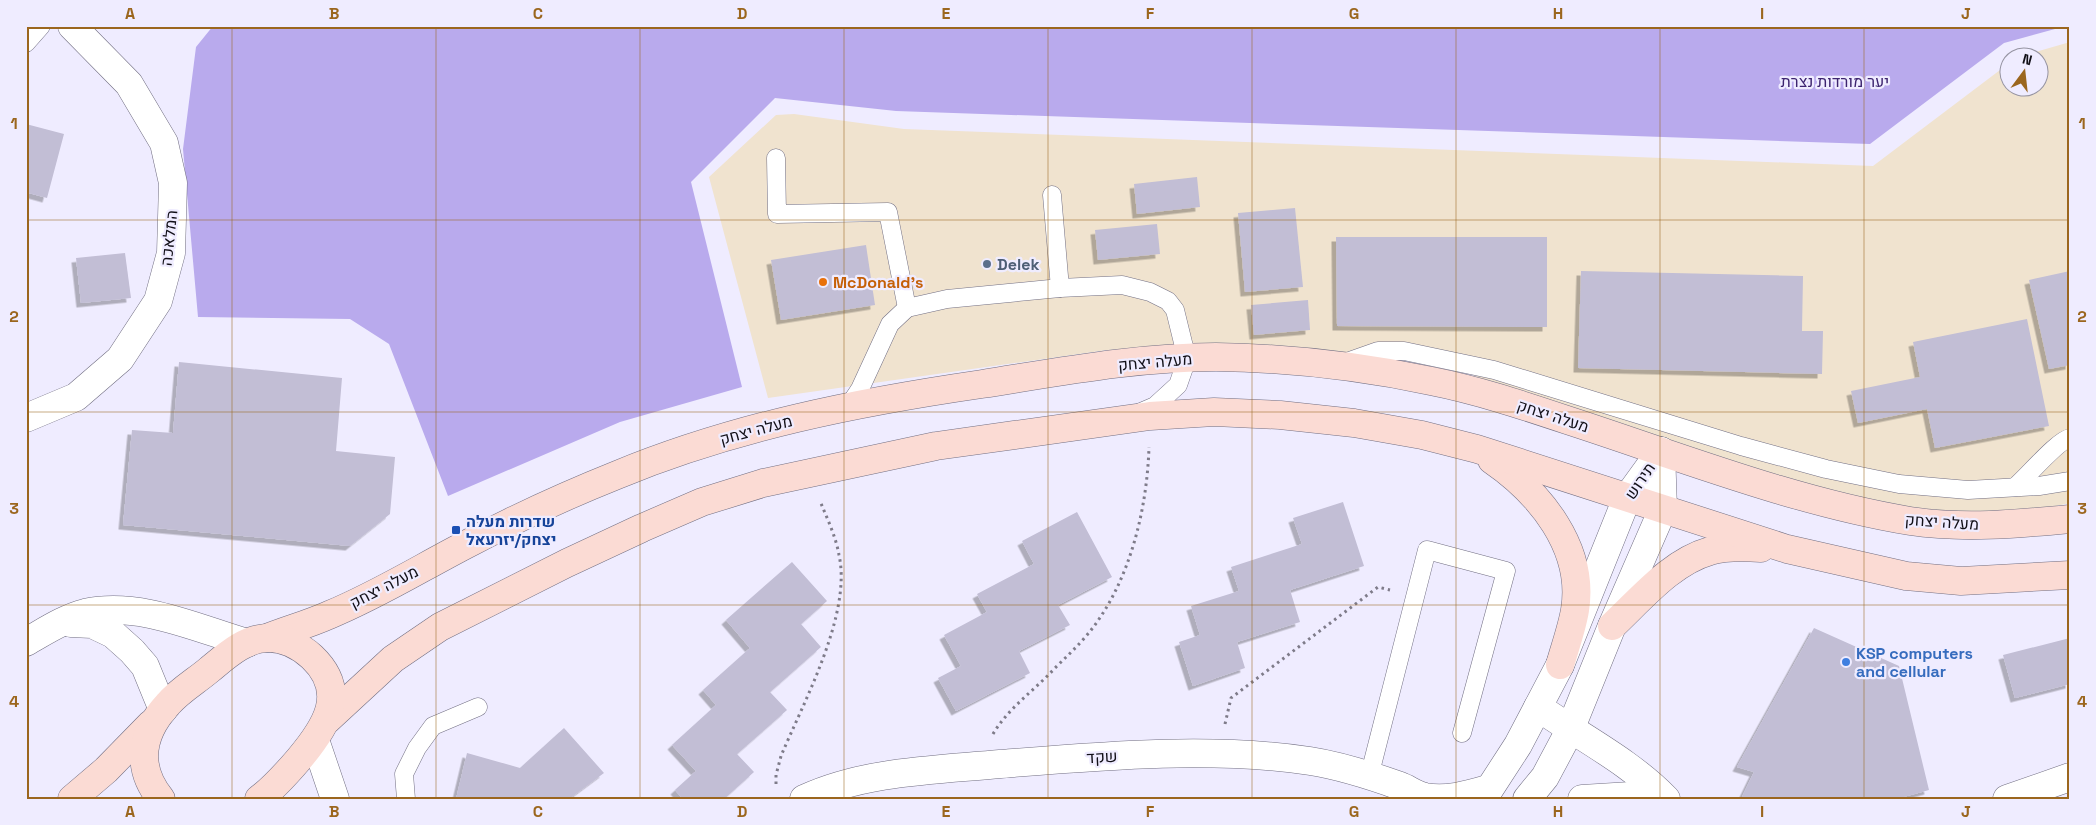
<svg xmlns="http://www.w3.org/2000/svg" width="2096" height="825" font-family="'Space Grotesk',Heebo,sans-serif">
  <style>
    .industrial { fill: #f0e3cf }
    .forest { fill: #b9aaed }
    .building { fill: #c2bed5; filter: url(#shadow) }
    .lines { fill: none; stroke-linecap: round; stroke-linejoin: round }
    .service-casing { stroke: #726f83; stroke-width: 19 }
    .minor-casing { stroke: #726f83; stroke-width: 29 }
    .tertiary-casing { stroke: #726f83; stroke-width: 29 }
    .secondary-casing { stroke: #726f83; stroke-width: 29 }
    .path { stroke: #7e7b89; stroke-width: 3; stroke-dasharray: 2.5 4; stroke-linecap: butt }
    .service { stroke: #fff; stroke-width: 18 }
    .minor { stroke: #fff; stroke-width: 28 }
    .tertiary { stroke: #fff; stroke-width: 28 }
    .secondary { stroke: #fbdbd4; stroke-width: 28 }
    .grid { fill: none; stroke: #9b661e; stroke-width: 1; stroke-opacity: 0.55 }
    .service-dot { fill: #5c6f8a; stroke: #efecff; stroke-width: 2 }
    .food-dot { fill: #e8710a; stroke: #efecff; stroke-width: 2 }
    .transit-dot { fill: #1a4fb4; stroke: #efecff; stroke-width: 2 }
    .shop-dot { fill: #3f7fe0; stroke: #efecff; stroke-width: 2 }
    .labels { text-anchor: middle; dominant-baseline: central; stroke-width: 4.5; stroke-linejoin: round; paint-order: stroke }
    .park-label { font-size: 16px; fill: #3d2470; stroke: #efecff }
    .street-label { font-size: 16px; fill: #110f17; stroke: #efecff }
    .service-label { font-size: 16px; font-weight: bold; fill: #4e5e75; stroke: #efecff; text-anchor: start }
    .food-label { font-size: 16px; font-weight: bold; fill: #c56008; stroke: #efecff; text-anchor: start }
    .transit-label { font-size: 16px; font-weight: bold; fill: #164399; stroke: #efecff; text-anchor: start }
    .shop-label { font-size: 16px; font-weight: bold; fill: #366cbe; stroke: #efecff; text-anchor: start }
    .neatline { fill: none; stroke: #9b661e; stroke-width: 2 }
    .grid-label { font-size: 16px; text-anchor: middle; font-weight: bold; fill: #9b661e }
  </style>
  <defs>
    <filter id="shadow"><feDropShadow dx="-4.5" dy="4.5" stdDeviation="0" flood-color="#0004"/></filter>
  </defs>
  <rect width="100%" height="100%" fill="#efecff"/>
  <polygon class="industrial" points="2070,42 2070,503 2033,511 1900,513 1591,422 1427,357 1231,345 1107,350 768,398 709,177 776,115 794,114 904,129 1873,166 2008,64 2008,88 2038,88 2038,58 2018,57"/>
  <polygon class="forest" points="213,26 2066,26 2004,43 1870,144 896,111 775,98 691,182 742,387 620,422 448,496 389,344 350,319 198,317 183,149 196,47"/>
  <g class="building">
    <polygon points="26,124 64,134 47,198 29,193 26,199"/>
    <polygon points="1197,177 1200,207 1137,214 1134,184"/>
    <polygon points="1295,208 1303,287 1245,292 1238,213"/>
    <polygon points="1157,224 1160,254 1098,260 1095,230"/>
    <polygon points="1336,237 1547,237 1547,327 1337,326"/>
    <polygon points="866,245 875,305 781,320 771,260"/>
    <polygon points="125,253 131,298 81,303 76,258"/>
    <polygon points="1581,271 1803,276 1802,331 1823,331 1822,374 1578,368"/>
    <polygon points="2070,271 2070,365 2049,369 2029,280"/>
    <polygon points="1308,300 1310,330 1254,335 1251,305"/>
    <polygon points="2027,319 2049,426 1935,448 1927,409 1858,423 1851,391 1920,377 1913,342"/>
    <polygon points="179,362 342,378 336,451 395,457 390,514 350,546 123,525 132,430 173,433"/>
    <polygon points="1343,502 1364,566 1290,590 1300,622 1237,642 1245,668 1193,686 1179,642 1200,635 1191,606 1239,591 1231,567 1302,544 1293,518"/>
    <polygon points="1077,512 1112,577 1058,605 1070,625 1019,651 1030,673 956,711 938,678 961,666 944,635 987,612 977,594 1034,564 1022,541"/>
    <polygon points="792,562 827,601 801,624 821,647 770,692 787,710 737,754 754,772 724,799 683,799 675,790 696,771 672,745 716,705 703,690 750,648 726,620"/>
    <polygon points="1814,628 1899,666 1929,790 1896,799 1741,799 1754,772 1737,767"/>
    <polygon points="2070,638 2070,684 2015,698 2003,655"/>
    <polygon points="564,728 604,773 569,799 456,799 467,753 520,768"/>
  </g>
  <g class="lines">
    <defs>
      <g id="service">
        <polyline points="26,43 41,26"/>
        <polyline points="776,158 777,214 888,212 907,308"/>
        <polyline points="1052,195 1060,288"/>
        <polyline points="1344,363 1378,351 1404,351 1494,370 1741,446 1826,469 1899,484 1968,490 2039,486 2070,481"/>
        <polyline points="848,407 860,389 890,324 907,308 947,299 1060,288 1122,285 1150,292 1168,301 1175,310 1187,359 1178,385 1155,406 1141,412"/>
        <path d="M 2015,487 C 2027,477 2058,440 2070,438"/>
        <polyline points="1369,777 1427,550 1506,571 1462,733"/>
        <polyline points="406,799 404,774 417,748 433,726 478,707"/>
      </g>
      <g id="minor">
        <polyline points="26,418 76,397 120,359 158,301 171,253 173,183 164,143 129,84 72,26"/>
        <polyline points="71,623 92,624 113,634 132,651 145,666 163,710"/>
        <path d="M 26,642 C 44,632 65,618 85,613 C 139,601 196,628 247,643"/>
        <path d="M 1538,707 C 1582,738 1629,761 1666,799"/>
        <path d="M 804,799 C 864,771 935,770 1000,764 C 1100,756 1211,746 1310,761 C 1336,765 1375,777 1400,786 C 1408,789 1416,795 1425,797 C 1446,801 1467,795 1488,789"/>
        <polyline points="2007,799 2070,777"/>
      </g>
      <g id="tertiary">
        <polyline points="315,740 335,799"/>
        <polyline points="1483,799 1518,745 1560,665 1627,498 1661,451"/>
        <polyline points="1527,799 1545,777 1570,730 1612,626 1663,509 1661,451"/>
        <polyline points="1582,799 1631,796 1645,799"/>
      </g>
      <g id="secondary">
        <path d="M 1492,460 C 1540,493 1585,548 1575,610 C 1572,628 1565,647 1560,665"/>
        <path d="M 1612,626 C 1641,599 1671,562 1710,551 C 1726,546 1745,547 1761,548"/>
        <path d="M 267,638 C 287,630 309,624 329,615 C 378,595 424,566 471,542 C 519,517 567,495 617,475 C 733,427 858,402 982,384 C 1059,372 1137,357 1216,357 C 1288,358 1360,366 1431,381 C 1477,390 1522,405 1567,420 C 1678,456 1795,502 1910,521 C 1963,529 2017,524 2070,519"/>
        <polyline points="327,720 393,659 440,627 567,563 642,528 702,502 763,483 936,446 1150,416 1214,412 1280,415 1354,423 1422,435 1477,449 1787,549 1906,576 1961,581 2070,575"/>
        <polyline points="72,799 106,770 151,724"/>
        <path d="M 161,799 C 135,767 141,733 168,704 C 179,691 196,681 209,670 C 225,657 245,638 268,638 C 284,638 300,646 312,657 C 349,692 326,727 299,759 C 287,773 274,788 259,799"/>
      </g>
    </defs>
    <use href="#service" class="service-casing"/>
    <use href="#minor" class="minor-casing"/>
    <use href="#tertiary" class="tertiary-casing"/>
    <use href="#secondary" class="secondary-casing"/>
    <g class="path">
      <polyline points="1225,724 1231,698 1378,587 1390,590"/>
      <path d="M 993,734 C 1009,707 1034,691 1055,668 C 1066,657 1077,647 1087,635 C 1129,585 1147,511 1149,447"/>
      <path d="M 776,784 L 776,775 L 781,756 C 804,701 852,614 839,555 C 836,537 827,518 820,501"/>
    </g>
    <use href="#service" class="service"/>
    <use href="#minor" class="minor"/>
    <use href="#tertiary" class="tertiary"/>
    <use href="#secondary" class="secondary"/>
  </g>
  <path class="grid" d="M 232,26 L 232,799M 436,26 L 436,799M 640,26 L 640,799M 844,26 L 844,799M 1048,26 L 1048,799M 1252,26 L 1252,799M 1456,26 L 1456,799M 1660,26 L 1660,799M 1864,26 L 1864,799M 26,220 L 2070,220M 26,412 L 2070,412M 26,605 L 2070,605"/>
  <circle class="service-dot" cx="987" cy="264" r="5"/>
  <circle class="food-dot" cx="823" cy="282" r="5"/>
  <rect class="transit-dot" x="451" y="525" width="10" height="10" rx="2.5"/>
  <circle class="shop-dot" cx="1846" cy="662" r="5"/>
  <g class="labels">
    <g class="park-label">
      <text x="1835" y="81">יער מורדות נצרת</text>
    </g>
    <g class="street-label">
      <text transform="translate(169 238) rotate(-84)">המלאכה</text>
      <text transform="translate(1155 362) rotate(-5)">מעלה יצחק</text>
      <text transform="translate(1553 416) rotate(18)">מעלה יצחק</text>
      <text transform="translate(756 430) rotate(-15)">מעלה יצחק</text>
      <text transform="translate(1640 481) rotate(-56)">תירוש</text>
      <text transform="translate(1942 522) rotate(4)">מעלה יצחק</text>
      <text transform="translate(384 587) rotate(-27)">מעלה יצחק</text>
      <text transform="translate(1102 757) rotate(-3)">שקד</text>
    </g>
    <g class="service-label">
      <text x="997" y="264">Delek</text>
    </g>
    <g class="food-label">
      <text x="833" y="282">McDonald's</text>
    </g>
    <g class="transit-label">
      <text x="466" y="521">שדרות מעלה<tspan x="466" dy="18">יצחק/יזרעאל</tspan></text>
    </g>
    <g class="shop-label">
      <text x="1856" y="653">KSP computers<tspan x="1856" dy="18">and cellular</tspan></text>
    </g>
  </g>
  <rect width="2096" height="825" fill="none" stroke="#efecff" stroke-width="55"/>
  <g transform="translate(2024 72) rotate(15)"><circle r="24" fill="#efecff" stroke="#9694a2"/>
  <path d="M0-4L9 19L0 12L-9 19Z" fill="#9b661e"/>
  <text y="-8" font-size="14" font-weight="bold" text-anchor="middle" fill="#110f17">N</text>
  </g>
  <rect x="28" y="28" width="2040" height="770" class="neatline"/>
  <g class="grid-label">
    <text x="130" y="19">A</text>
    <text x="334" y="19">B</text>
    <text x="538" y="19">C</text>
    <text x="742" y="19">D</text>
    <text x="946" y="19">E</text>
    <text x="1150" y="19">F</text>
    <text x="1354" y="19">G</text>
    <text x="1558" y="19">H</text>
    <text x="1762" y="19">I</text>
    <text x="1966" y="19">J</text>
    <text x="14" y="129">1</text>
    <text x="2082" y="129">1</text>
    <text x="14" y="322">2</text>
    <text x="2082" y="322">2</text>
    <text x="14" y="514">3</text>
    <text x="2082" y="514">3</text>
    <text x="14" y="707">4</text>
    <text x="2082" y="707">4</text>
    <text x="130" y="817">A</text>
    <text x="334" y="817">B</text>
    <text x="538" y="817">C</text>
    <text x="742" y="817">D</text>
    <text x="946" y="817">E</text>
    <text x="1150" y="817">F</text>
    <text x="1354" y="817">G</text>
    <text x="1558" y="817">H</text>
    <text x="1762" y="817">I</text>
    <text x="1966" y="817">J</text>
  </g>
</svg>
